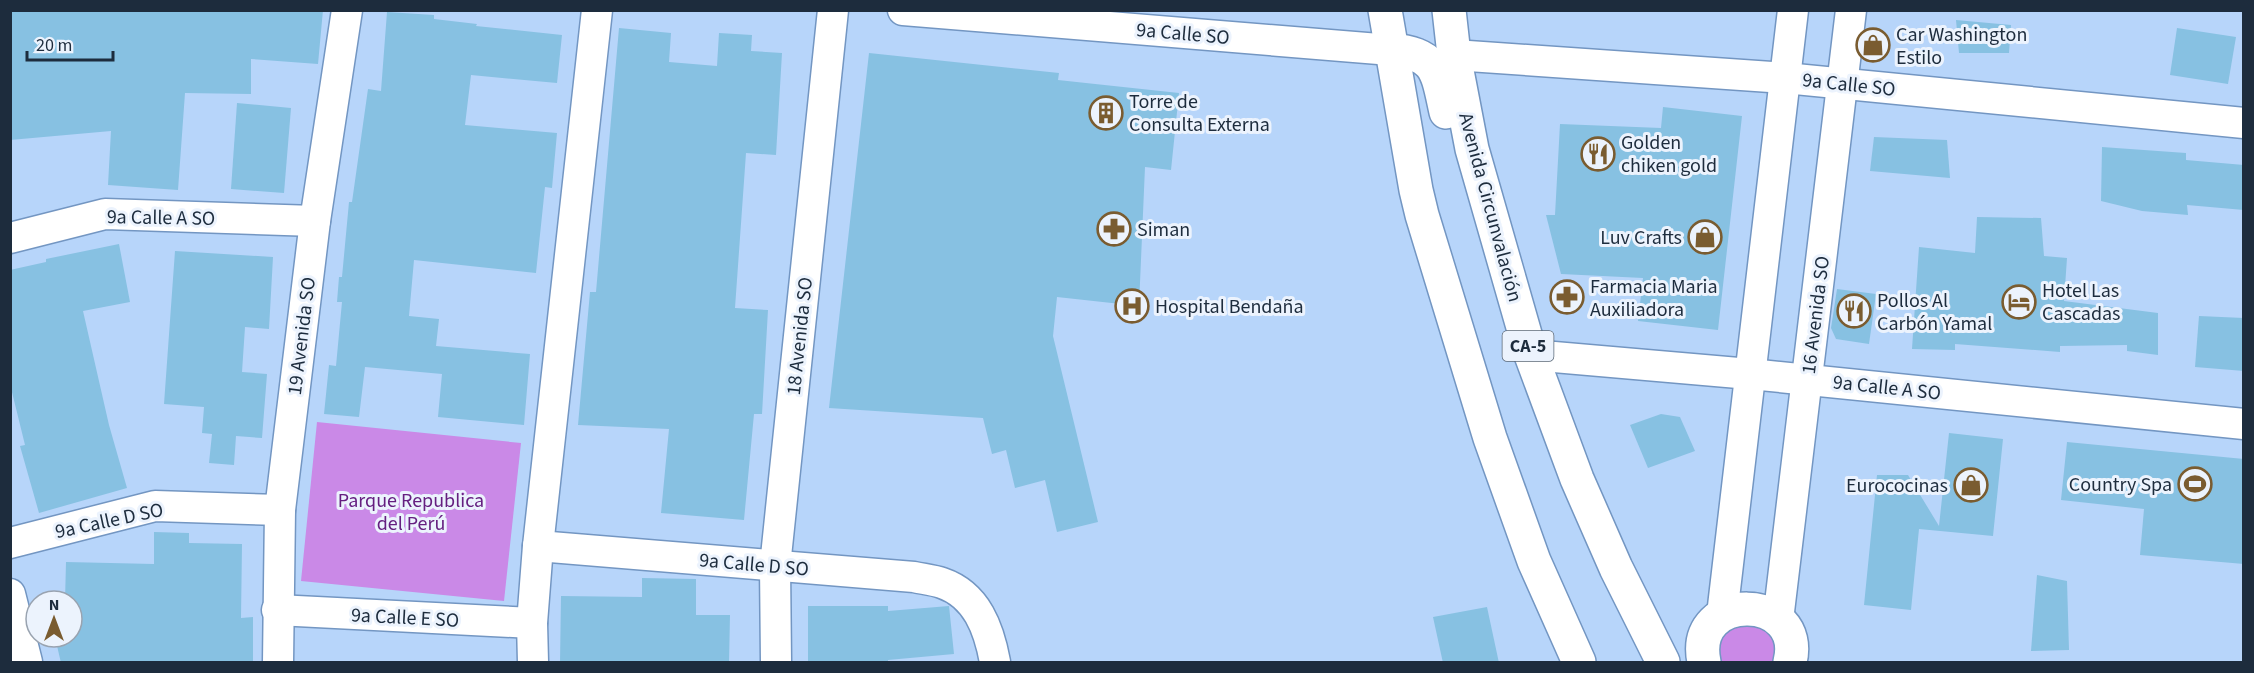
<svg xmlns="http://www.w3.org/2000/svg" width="2254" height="673" font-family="'Source Sans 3',sans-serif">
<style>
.green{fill:#ca89e7}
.building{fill:#87c1e2}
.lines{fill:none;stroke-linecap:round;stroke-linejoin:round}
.street-casing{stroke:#7396c2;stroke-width:33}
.secondary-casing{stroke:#7396c2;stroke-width:36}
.highway-casing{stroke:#7396c2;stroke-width:36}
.street{stroke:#fff;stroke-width:30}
.secondary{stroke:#fff;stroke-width:33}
.highway{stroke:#fff;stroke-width:33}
.labels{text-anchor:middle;stroke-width:6;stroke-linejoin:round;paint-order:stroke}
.shield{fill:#ecf3fd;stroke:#5b6877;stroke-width:1.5}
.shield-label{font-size:18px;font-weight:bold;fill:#1d2c3d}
.street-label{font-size:20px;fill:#1d2c3d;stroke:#ecf3fd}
.poi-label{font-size:20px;fill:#1d2c3d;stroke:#ecf3fd;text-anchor:start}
.park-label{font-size:20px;fill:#651f80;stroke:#ecf3fd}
</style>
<rect width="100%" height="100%" fill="#b7d5fa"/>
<g class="green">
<path d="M317,422L521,443L504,601L301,581Z"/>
<path d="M1743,620L1773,632L1779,662H1716L1718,638Z"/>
</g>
<g class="building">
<path d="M10,10H323L318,64L251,59V94L185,93L178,190L108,185L111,131L10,140Z"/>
<path d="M387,12L434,15V19L477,24L476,26L562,35L557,83L471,75L465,125L557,133L552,188L545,187L536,273L414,260L409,316L439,319L436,346L530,354L524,425L438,417L442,374L365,367L359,417L324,414L329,365L336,366L342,302H337L339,277H342L349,202H352L368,89L381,91Z"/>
<path d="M1956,20L2011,25L2009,53H1959Z"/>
<path d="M619,28L671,33L669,62L717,66L719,33L752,35L751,51L782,53L776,155L746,153L735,308L768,310L762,414H754L744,520L661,513L669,429L578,425L590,292H596Z"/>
<path d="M2177,28L2236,37L2228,84L2170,75Z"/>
<path d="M869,53L1059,73L1058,80L1179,93L1171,170L1145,167L1139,306L1057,297L1053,336L1098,522L1057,532L1045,480L1015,488L1006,450L992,454L983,418L829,408Z"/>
<path d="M237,103L291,108L284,193L231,189Z"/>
<path d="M1663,107L1742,116L1718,330L1638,321L1643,278L1561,274L1546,215H1555L1560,124L1661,128Z"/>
<path d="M1874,137L1947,140L1950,178L1870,171Z"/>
<path d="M2102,147L2186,153V160L2244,165V210L2187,205L2188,215L2142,211L2101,201Z"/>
<path d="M1977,217L2041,218L2044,256L2067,258L2064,301L2158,313V355L2127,351V345L2060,346V352L1955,344V350L1912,349L1919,247L1975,253Z"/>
<path d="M119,244L130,302L83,311L109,425L127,488L39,513L20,446L25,445L10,384V270L46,262V259Z"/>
<path d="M175,251L273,257L269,329L245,327L242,372L267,374L262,438L236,436L234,465L209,463L212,434L202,433L204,407L164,404Z"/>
<path d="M1837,289L1876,294L1869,344L1836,339L1831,328Z"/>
<path d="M2199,316L2244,318V371L2195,367Z"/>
<path d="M1661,414L1680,417L1695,451L1648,468L1630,425Z"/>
<path d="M1949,433L2003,439L1993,536L1919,529L1911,610L1864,605L1877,475H1908L1939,526Z"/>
<path d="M2067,442L2244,459V564L2140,555L2144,509L2061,500Z"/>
<path d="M154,532L189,533V543L242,544L241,618L253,617V663H61L55,637H72V601H65L66,562L154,564Z"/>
<path d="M2037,575L2067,581L2069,650L2031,651Z"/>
<path d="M642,578L696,579V615H730L729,663H560L561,596L642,597Z"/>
<path d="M808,606H888V611L949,606L954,654L888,660V663H808Z"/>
<path d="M1487,607L1499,663H1443L1433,617Z"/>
</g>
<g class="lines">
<defs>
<g id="street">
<path d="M903,10L1391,50"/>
<path d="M1454,55L1785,78L2244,123"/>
<path d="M10,238L105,214L315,221"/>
<path d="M1531,355L1750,374L2244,424"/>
<path d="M10,543L155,506L280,510"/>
<path d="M538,546L914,577C923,579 933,580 942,583C977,595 989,629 995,662"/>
<path d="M10,594L27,662"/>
<path d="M277,610L532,623"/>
<path d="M1722,615L1793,10"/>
<path d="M1778,620L1851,10"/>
<path d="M278,662L280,510L315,221L347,10"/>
<path d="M533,662L532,623L538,546L597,10"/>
<path d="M776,662L775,566L833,10"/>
</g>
<path id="secondary" d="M1704,662C1689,590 1807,593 1790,662"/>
<g id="highway">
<path d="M1385,10L1416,190L1422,215L1490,438L1534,561L1579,662"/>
<path d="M1449,10L1454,55L1472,149L1531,355L1577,479L1616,568L1663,662"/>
<path d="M1391,50C1437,54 1437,71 1446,112"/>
</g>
</defs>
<use href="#street" class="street-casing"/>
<use href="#secondary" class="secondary-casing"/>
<use href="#highway" class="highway-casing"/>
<use href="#street" class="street"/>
<use href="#secondary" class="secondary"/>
<use href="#highway" class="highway"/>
</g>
<defs>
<symbol id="shop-ring" viewBox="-11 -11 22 22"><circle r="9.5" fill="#ecf3fd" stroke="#7a5c30" stroke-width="1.5"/><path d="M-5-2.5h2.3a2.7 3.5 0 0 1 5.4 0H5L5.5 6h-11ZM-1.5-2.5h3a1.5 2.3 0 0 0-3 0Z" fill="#7a5c30"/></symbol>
<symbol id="building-ring" viewBox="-11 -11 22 22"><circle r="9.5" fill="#ecf3fd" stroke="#7a5c30" stroke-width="1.5"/><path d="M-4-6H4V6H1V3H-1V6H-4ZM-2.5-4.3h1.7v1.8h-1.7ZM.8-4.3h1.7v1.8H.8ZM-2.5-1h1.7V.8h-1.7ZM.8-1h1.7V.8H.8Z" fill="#7a5c30"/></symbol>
<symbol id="restaurant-ring" viewBox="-11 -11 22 22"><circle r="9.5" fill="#ecf3fd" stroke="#7a5c30" stroke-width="1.5"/><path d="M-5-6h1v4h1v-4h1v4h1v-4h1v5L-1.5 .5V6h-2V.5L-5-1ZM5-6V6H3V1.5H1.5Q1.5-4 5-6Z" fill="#7a5c30"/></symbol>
<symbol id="pharmacy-ring" viewBox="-11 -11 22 22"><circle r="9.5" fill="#ecf3fd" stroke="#7a5c30" stroke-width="1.5"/><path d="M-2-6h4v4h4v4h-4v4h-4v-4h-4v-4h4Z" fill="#7a5c30"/></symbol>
<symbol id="hotel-ring" viewBox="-11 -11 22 22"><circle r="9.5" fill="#ecf3fd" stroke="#7a5c30" stroke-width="1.5"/><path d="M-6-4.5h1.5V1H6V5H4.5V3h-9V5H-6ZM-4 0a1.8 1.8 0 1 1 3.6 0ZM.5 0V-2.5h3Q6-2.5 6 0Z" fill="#7a5c30"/></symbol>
<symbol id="hospital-ring" viewBox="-11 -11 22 22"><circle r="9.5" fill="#ecf3fd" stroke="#7a5c30" stroke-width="1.5"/><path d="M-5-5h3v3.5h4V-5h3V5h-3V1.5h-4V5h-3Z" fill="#7a5c30"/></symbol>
<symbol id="stadium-ring" viewBox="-11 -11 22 22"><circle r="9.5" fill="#ecf3fd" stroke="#7a5c30" stroke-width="1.5"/><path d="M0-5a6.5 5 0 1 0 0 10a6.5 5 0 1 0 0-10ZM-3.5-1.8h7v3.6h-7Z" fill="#7a5c30"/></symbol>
</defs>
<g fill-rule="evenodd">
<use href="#shop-ring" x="1854" y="26" width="38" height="38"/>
<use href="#building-ring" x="1087" y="94" width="38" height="38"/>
<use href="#restaurant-ring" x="1579" y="135" width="38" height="38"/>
<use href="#pharmacy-ring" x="1095" y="210" width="38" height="38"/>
<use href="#shop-ring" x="1686" y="218" width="38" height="38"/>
<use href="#pharmacy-ring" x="1548" y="278" width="38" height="38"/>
<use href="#hotel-ring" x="2000" y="283" width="38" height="38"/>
<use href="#hospital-ring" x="1113" y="287" width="38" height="38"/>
<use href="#restaurant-ring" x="1835" y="292" width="38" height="38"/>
<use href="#stadium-ring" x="2176" y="465" width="38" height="38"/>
<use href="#shop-ring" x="1952" y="466" width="38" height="38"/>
</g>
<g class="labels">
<rect class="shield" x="1502.5" y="331" width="51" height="30" rx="4.5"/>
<g class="shield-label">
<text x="1528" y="352">CA-5</text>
</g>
<g class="street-label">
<text transform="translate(1183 33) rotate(5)" y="7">9a Calle SO</text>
<text transform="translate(1849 84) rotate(6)" y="7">9a Calle SO</text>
<text transform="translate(1491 207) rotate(75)" y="7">Avenida Circunvalación</text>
<text transform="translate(161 217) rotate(1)" y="7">9a Calle A SO</text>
<text transform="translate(1815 315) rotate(-83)" y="7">16 Avenida SO</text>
<text transform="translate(301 336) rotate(-83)" y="7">19 Avenida SO</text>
<text transform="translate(799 336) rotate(-84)" y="7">18 Avenida SO</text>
<text transform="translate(1887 387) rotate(6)" y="7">9a Calle A SO</text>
<text transform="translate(109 520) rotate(-12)" y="7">9a Calle D SO</text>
<text transform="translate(754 564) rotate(5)" y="7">9a Calle D SO</text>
<text transform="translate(405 617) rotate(3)" y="7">9a Calle E SO</text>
</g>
<g class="poi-label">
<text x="1896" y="41">Car Washington<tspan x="1896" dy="23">Estilo</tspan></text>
<text x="1129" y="108">Torre de<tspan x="1129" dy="23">Consulta Externa</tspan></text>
<text x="1621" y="149">Golden<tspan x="1621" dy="23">chiken gold</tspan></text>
<text x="1137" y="236">Siman</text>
<text x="1682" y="244" text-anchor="end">Luv Crafts</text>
<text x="1590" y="293">Farmacia Maria<tspan x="1590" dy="23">Auxiliadora</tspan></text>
<text x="2042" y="297">Hotel Las<tspan x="2042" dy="23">Cascadas</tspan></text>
<text x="1877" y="307">Pollos Al<tspan x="1877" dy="23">Carbón Yamal</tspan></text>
<text x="1155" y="313">Hospital Bendaña</text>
<text x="2172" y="491" text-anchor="end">Country Spa</text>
<text x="1948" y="492" text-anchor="end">Eurococinas</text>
</g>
<g class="park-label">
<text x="411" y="507">Parque Republica<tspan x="411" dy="23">del Perú</tspan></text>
</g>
</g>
<rect width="2254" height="673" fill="none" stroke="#1d2c3d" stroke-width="24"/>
<g transform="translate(54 619)"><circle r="28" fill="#ecf3fd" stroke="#99a3b0" stroke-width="1.5"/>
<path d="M0-4.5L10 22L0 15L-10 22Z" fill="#7a5c30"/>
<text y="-9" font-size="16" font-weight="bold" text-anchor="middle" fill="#1d2c3d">N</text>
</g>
<path d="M27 51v9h86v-9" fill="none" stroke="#1d2c3d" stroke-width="3"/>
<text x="36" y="51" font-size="18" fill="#1d2c3d" stroke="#ecf3fd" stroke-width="4.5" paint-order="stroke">20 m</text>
</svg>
